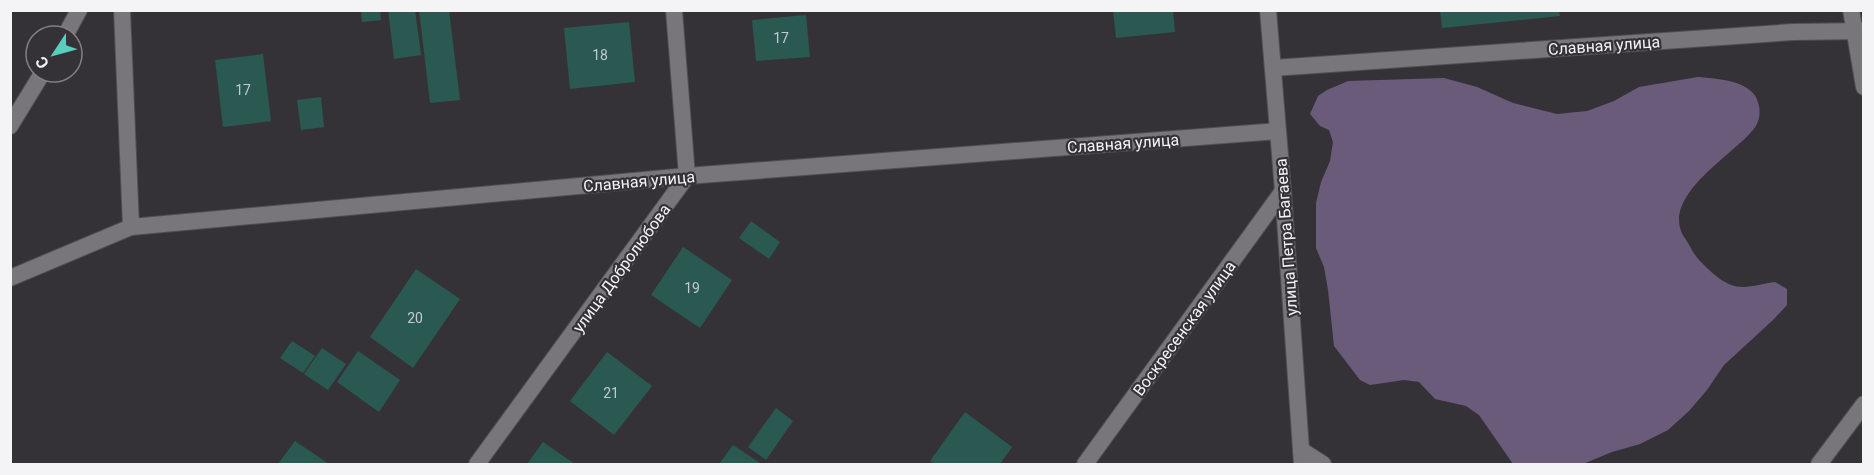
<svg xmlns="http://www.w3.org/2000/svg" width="1874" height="475" font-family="Roboto,sans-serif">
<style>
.forest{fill:#6b5b7b}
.building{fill:#2a5952}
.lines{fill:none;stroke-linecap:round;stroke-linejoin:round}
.minor-casing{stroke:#504e53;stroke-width:18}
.minor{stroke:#78757b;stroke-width:16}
.labels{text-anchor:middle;stroke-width:4.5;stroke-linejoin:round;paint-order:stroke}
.number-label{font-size:14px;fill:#c2cccd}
.street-label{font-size:16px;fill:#f4f3f6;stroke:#353237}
</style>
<rect width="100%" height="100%" fill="#353237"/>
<path class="forest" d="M1698,77C1719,79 1755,80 1759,106C1761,115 1758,125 1752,131C1732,155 1667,193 1681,231C1682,235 1686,239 1688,243C1692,250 1695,256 1701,262C1712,273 1726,287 1743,287C1753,287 1765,283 1775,282L1787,289V305L1773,320L1724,365L1707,390L1689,411L1668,430L1640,444L1612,452L1583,464H1513L1479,415L1466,406L1435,399L1419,382L1404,380L1370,385L1360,380L1334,346L1328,290L1324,267L1316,248V203L1321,182L1330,161L1333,142L1329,130L1320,126L1310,114L1318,96L1327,90L1348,81L1444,78L1477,87L1513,103L1557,114L1587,111L1614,101L1639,87Z"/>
<g class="building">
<path d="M361,10H380L381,20L362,22Z"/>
<path d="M388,10H415L421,55L394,59Z"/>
<path d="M419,10H449L460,100L430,103Z"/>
<path d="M1113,10H1173L1175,32L1116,38Z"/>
<path d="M1440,10H1559L1560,16L1442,28Z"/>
<path d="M806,15L810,57L756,61L752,20Z"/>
<path d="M629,22L635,82L570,89L564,28Z"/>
<path d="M263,54L271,121L223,127L215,60Z"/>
<path d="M321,97L324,127L301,130L297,100Z"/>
<path d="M751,221L780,242L769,259L739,238Z"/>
<path d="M683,247L732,280L700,328L651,295Z"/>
<path d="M416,269L460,299L413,368L370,337Z"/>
<path d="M292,341L315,356L303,373L280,358Z"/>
<path d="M322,348L346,364L328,390L304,374Z"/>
<path d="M358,351L400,380L379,412L337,382Z"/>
<path d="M607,352L652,386L614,435L570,401Z"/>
<path d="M776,408L793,421L766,460L748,447Z"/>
<path d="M965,412L1012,447L1000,464H934L930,461Z"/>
<path d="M295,441L329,464H278Z"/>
<path d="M543,442L575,464H527Z"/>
<path d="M733,445L760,463L759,464H719Z"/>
</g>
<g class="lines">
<defs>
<g id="minor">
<path d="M122,10L131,227"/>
<path d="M1268,10L1283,191L1302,464"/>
<path d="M1851,10L1864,87"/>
<path d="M65,36L79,10"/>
<path d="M1273,68L1793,32L1864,31"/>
<path d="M10,126L43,72"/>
<path d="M10,278L131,227L687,176L1278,131"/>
<path d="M1301,450L1323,464"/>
<path d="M477,464L687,176L674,10"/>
<path d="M1085,464L1283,191"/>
<path d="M1819,464L1864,404"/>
</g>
</defs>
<use href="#minor" class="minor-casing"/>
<use href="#minor" class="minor"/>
</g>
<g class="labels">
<g class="number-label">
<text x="781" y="43">17</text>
<text x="600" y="60">18</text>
<text x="243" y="95">17</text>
<text x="692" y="293">19</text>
<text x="415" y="323">20</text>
<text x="611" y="398">21</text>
</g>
<g class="street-label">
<text transform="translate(1604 45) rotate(-4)" y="6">Славная улица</text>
<text transform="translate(1123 143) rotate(-4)" y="6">Славная улица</text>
<text transform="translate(639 181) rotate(-5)" y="6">Славная улица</text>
<text transform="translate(1286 237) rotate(-94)" y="6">улица Петра Багаева</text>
<text transform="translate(621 268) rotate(-54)" y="6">улица Добролюбова</text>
<text transform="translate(1184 328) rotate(-54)" y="6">Воскресенская улица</text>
</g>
</g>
<rect width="1874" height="475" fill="none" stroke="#f4f3f6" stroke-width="24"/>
<g transform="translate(54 54) rotate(234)"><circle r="28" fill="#353237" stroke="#817f83" stroke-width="1.5"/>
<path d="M0-4.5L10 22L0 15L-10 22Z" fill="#5acebc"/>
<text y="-9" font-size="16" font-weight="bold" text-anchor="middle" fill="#f4f3f6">С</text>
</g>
</svg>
